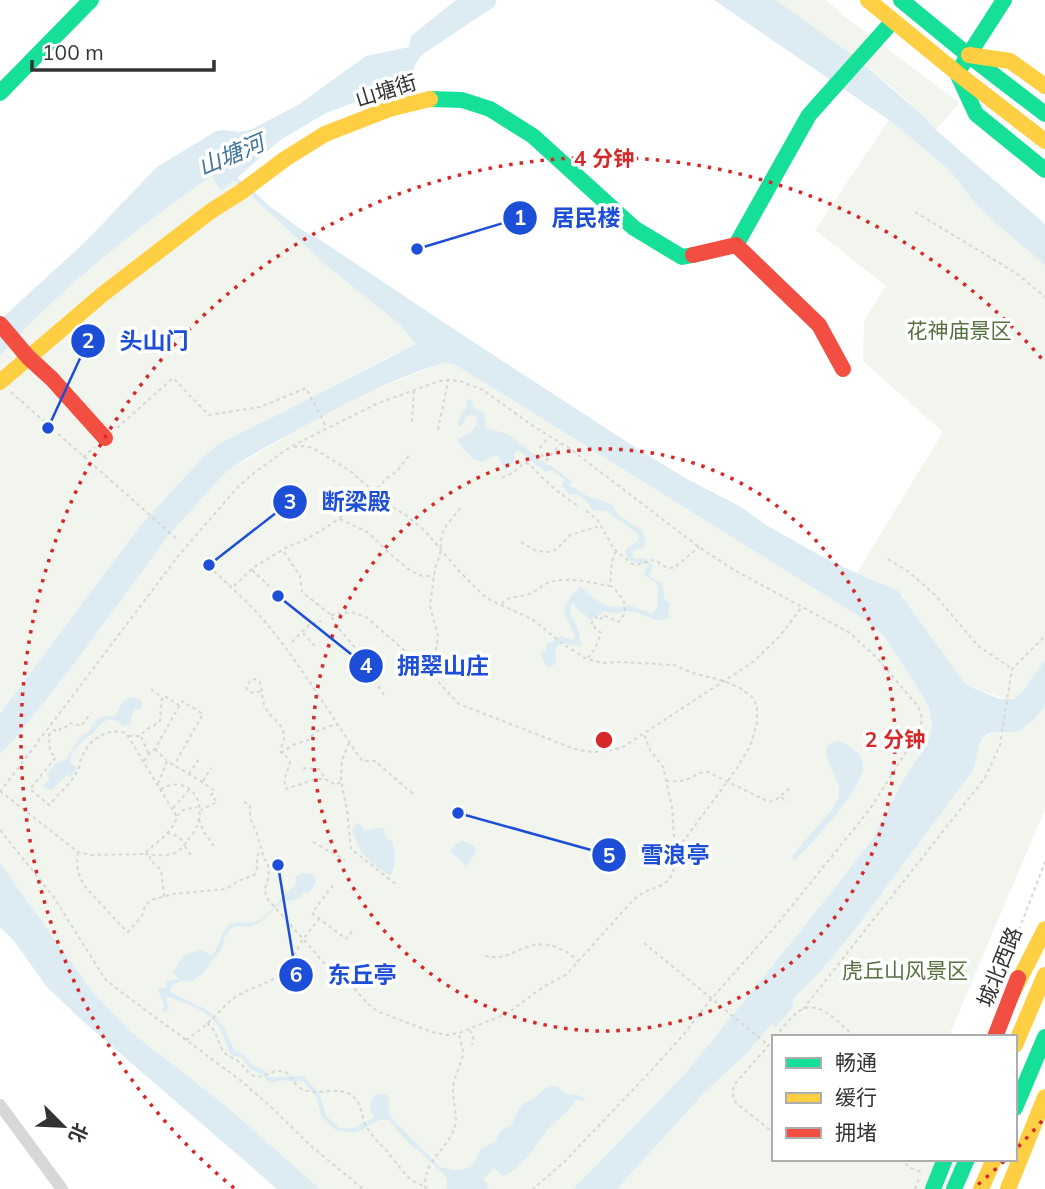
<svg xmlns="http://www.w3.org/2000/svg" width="1045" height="1189" font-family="Mulish,'Noto Sans SC',sans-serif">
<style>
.green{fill:#f1f5ed}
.water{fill:#ddebf3}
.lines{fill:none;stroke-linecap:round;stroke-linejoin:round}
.path{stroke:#d6d6d6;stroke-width:2;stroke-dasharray:3.5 3.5;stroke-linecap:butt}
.street{stroke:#d7d7d7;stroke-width:12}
.fast{stroke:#16e098;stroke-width:16}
.slow{stroke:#ffcf43;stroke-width:16}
.jam{stroke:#f24e42;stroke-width:16}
.ring{fill:none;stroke:#d62828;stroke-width:3.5;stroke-dasharray:3.5 7}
.labels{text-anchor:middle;stroke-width:7;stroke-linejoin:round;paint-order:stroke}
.street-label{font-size:21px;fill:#333;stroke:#fff}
.park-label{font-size:21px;fill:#56703f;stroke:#fff}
.water-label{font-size:23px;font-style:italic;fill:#3f7597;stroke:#fff}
.centre{fill:#d62828;stroke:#fff;stroke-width:3.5}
.ring-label{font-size:21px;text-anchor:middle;font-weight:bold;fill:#d62828;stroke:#fff;stroke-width:7;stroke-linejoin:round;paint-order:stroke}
.leader{fill:none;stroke:#1d4ed8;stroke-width:2.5}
.callout-dot{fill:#1d4ed8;stroke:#fff;stroke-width:2.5}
.mark-label{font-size:21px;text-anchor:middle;font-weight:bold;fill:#fff}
.callout-label{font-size:23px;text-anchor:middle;font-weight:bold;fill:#1d4ed8;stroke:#fff;stroke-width:7;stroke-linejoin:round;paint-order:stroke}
</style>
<rect width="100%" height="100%" fill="#fff"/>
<g class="green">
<path d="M776,0H826L844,16L959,103L936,130C890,79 831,40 776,0Z"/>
<path d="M889,120L950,171L976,204L992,220L1045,265V660L1023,692L1017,698L1005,699L966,685L883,583L857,573L943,432L863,361L864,321L886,286L815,230Z"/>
<path d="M211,175L234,180L327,266L399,324L416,344L387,358L287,410L220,443L204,456L140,526L0,714V356C61,287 136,229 211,175Z"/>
<path d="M442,363L454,364L485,383L868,622L884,636L921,693L929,707L932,726L930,736L926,746L904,779L872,840L806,924L685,1074L573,1189H320L226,1106L131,1032L91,990L0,863V754L15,739L74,664L168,536L223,475L232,468L336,408L374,390Z"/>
<path d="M1045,704V809L951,1031L952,1037H774V1159H939L926,1189H617L704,1093L748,1052L771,1023L776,1027L793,1007L794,998L821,971L857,927L971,773C975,765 975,759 977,751C984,727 1005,730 1025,729Z"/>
</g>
<g class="water">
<path d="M456,0H496L495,6L423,54C412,64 415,74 407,83L326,113L280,140L237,178L256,193L268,205L299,228L325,243L446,324L641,451L687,479L741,507L766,525L821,556L845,568L897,590L966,685L1000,699H1014L1022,692L1045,660C1045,669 1045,697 1045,704C1042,712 1024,732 1015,732C1004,733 993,728 984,737C975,747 978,762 971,773L857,927L821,971L794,998L793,1007L776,1027L771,1024L748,1052L704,1093L617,1189H573L685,1074L806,924L872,840L904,779L926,746L930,736L932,726L929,707L921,693L884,636L868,622L485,383L454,364L443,363C390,379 340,406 292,433C270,445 242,459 223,475L168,536L74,664L15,739L0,754V714L140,526L204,456L220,443L287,410L416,344L399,324L327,266L234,180L222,191L211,176C136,229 61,287 0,356V320L84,243L157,167L216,131L224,130L239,132L250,130L298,105L366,56L409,47L411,36Z"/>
<path d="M714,0H776L847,51L875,74L921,114L936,130L1045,224V265L992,220L976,204L950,171L923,148L889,120Z"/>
<path d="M468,399L471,400L474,409L483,412L485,419L487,420L484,426L485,428L508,434L547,465H550L571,481L569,486L575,488L587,496L611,504L619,516L642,530L646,543L641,548L632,551V556L635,559L645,558L653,566L649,576L663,584L664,598L671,605L668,611L669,618C656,624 647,615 635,612C624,609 617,616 605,611L590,620L586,617L585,614C578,614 578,605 572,603C568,616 572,616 577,627C579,632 580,640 581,645C571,648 563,638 555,649C556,657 559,663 550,667L546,666L540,653L546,651L547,644L562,636L571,640L575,638C573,627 566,620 564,609L572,594L576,592L580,587C589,592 595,602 608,606C616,609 623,605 630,606C638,607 644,612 652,613L656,610L658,605V587L656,583L644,575V573L648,567L647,564C637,562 625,565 626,549L638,541L639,536L636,532L606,511L593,510C588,502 579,491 569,495L562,485L565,480L552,470L545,472L519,450L514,453L515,459L507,470H505C495,451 501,454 482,462L473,459L457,441C465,432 479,433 477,417L472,415L465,417L464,423L459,427L458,425V420L461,417V413L467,408L466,401Z"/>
<path d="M134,697L140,699L142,704L141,709L134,710L130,724L123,727C112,714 104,720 95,731C92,734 88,736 85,739C79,744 80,746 73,751L70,761L77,769L71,777L67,774L52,790H47L44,787H42L50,778L46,775L56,763L66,760C73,749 77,737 90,731C92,719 103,716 115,716L123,701Z"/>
<path d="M836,741C844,741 849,746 855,751C859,754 863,760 863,765C865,786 810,846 794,861L792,858L793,855L832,809L839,798V786L828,760L826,750L830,744Z"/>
<path d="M357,823L361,825L365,831L382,827L384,829L386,838L392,841C396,853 396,864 391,875H389C374,865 361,857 355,838C352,831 351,829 357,823Z"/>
<path d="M462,841L471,844L475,847L476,852L466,866L450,851L454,845Z"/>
<path d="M0,863L91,990L131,1032L226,1106L320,1189H277L85,1023L47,987L14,941L0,927Z"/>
<path d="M302,873L311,874L316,879V883L309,893H304L298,899L281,903L259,923L248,927L236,926L231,929L225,936L222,948L201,975L191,982L181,981L172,985L170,992L207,1010L223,1026L235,1051C250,1055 245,1061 255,1066C263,1071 264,1067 269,1077L303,1076L319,1093L327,1117L340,1128H354L375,1117L370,1109L371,1100L376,1094H386L389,1099V1113L393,1120L440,1167L456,1170L468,1168L472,1166L482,1148L495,1142L501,1130C520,1123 511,1117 522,1105C524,1103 530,1101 532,1099C542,1093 544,1086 556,1086C561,1088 563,1093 568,1094C575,1096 579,1093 585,1099L584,1101L575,1100C571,1111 561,1116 553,1124C538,1139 524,1169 503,1176L494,1168L483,1179L489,1186L487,1189H447V1179L443,1173L407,1141L388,1120H379L356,1133L336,1130L321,1116L317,1098L303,1081L295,1082L284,1080L269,1083L263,1075L249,1068L241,1057L234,1056L230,1053C226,1043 222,1030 215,1022C204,1009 183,1002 168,997L166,998L169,1009L165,1012L162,1011L164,1005L158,990L159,988H166V982L179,979L173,972L174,970L185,955L201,950L212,955C220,946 220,934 228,926C236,918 249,926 259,920C271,914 282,894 295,886L296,877Z"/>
</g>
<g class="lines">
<g class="path">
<path d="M915,212L1016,273L1045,297"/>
<path d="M11,392L179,541"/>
<path d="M412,422L414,390"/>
<path d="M117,428L173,378L209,415L260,407L306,388L326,427"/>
<path d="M438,430L448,381"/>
<path d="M294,447L304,446L313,448L350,471L393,508L406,515L426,532L459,571L482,594L490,600L532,619L563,644L585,658L601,663L620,662L674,665L693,673L724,681L740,688L752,697L757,706V723L750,746L737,768L719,793L676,851"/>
<path d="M540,448L548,437"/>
<path d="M541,454L547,460L560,444"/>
<path d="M83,457L95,447"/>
<path d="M502,478L514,472L522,465L526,463C534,466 537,474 544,479C554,489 566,498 578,506"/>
<path d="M586,511L597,519L614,549L632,564L636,565L654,560L666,567L674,568L699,547"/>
<path d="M340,519L369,533L390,554L411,571L422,576H434"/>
<path d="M521,542L536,551L550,552L557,549L570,535L600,526"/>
<path d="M284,552L300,576L302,592L331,615L335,624L363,657L369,672L385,696"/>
<path d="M888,559L909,572L935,595L978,646L1011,668"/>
<path d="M252,570L269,586"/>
<path d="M214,571C232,588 251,605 267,624C302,667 331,715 362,761H375L413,794"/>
<path d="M234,586L254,567L287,547L305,540L333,523L355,506L365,502L386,479L397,471L410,454"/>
<path d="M502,604C508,595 517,598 526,595C536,593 541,585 550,582C568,576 592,583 610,586L612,561L616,551"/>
<path d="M331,615L351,612L366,617L428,671L459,704L575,749C595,754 604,752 623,747L753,662L779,637L802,607"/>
<path d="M303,633L315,646"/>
<path d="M292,642L309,625L321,621"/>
<path d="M588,658L595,649L601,633L591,624L596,617L600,620L603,615L618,622C632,609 623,597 611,586"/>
<path d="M429,670L436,650L438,636L430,606L435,568L440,555L441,540L443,532L446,526L462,506"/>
<path d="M151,689L161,697"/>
<path d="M260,691L256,693L249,692L246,687L251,680L255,679L260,682C263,690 261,700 266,709C271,719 284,723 284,737C284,742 280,747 281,753L286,756L290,762C288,772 282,779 286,789L316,779H325L336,785L341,781"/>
<path d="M129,736H140C146,728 153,727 160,721L162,697H166L179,705"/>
<path d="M141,737L149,754"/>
<path d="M349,743L342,760L341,781L347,810L351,849L398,886"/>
<path d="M155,749L166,760"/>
<path d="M281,753L293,745L308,740L314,733L329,726L337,725"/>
<path d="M144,761L149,754L155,749L182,701L203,714L174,765"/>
<path d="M303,768L319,769L324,777"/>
<path d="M189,774L198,760"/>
<path d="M203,781L211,768"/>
<path d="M666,781C672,781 679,782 685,780C694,778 698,771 708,772L769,802L777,799L790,788"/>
<path d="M158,784L167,761L202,782L215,791L211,795L217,802L201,810"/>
<path d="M0,791L78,852L91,855L144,854C155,843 173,832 177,817L126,733C106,727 88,740 81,759C80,762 80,766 78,770C73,781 58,795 49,805L30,789L56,757L50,752L49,735L54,730L58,732L61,728L66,727L69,723L81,726L91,713"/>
<path d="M0,792L179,555L237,488L255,472L290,447L376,404L439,381L449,380L460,381L483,390L533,426L569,448L699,547L734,570L850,633L877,658L916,704C922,712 923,720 920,730L870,809L774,928L712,998L684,1034L650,1072L563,1163L533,1189"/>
<path d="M781,797L787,802"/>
<path d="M244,802L250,805V818L257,834L264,859L268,863L269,875L265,889L266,897L332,972L353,987L368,1004L379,1012L432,1032L447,1035L459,1033L503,1015L512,1010L543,987L566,975L633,900L644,892L662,885L669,880L673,872L675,851L672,807L663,767L650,750L644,734"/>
<path d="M173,808L190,789"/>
<path d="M177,816L183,810L197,807"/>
<path d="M199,819L203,831L214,846"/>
<path d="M0,830L53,896L105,979L116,988L240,1080L269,1105L311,1146L363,1189"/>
<path d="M167,833L175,835L186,843"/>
<path d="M313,842L345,860"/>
<path d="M185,846L192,857"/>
<path d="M78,852C74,880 87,889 104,907C112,916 119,924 128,932L142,916L145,906L151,900L173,894L226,889L238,881L254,875C260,867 254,858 260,851"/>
<path d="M145,854C155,855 168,857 177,852C182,849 185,844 188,840C191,836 195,831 197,826C207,800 188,774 161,789"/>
<path d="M150,856V860L161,870L164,897"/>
<path d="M333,885L312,913L346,939L353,930"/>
<path d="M644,943L768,1045"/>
<path d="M485,956C504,960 510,953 527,947C545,940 565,948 578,961"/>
<path d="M1004,969L1045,862"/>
<path d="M803,1009L985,778L1000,745L1012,669L1045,636"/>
<path d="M207,1023C217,1031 217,1040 223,1051C227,1057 235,1058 240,1063C244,1067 247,1072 252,1075C260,1080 269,1072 278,1071C292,1070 291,1084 302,1089C319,1097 340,1084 354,1097C362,1104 361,1116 366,1126C372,1137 382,1145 390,1155C401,1168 408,1183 426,1186"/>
<path d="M470,1030L474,1040L472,1045"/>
<path d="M775,1037C783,1028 792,1014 803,1009C822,1001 842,1026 855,1037"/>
<path d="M774,1039L735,1084L732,1093L736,1103L774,1133"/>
<path d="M186,1040L205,1026L232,999L246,991L270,981L285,971L303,939L319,919"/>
<path d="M900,1159L911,1168L923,1173"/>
<path d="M426,1189C420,1163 449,1149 455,1126C458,1113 452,1100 453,1088C454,1075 463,1063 463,1050C462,1045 460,1039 459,1034"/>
<path d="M915,1189L920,1176"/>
</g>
<path class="street" d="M0,1105L62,1189"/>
<g class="fast">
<path d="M901,0L968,55L1045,114"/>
<path d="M1004,0L957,73L976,114L1045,170"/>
<path d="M0,93L91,0"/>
<path d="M430,99L462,100L490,109L533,136L634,228L682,257L693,255"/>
<path d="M736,245L809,115L893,21"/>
<path d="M1015,1108L1045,1037"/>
<path d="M933,1189L945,1159"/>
<path d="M954,1189L967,1159"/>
</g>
<g class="slow">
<path d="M868,0L957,73L1045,141"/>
<path d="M969,55L1010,61L1045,86"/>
<path d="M0,382L103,294L211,211L241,192L285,159L325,134L389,109L430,99"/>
<path d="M1013,992L1045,929"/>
<path d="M1015,1045L1045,975"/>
<path d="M981,1189L994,1159"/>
<path d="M1008,1189L1045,1097"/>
</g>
<g class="jam">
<path d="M693,255L736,245L819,325L843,369"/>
<path d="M0,324L28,357L52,379L105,438"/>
<path d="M995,1037L1018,978"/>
</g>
</g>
<g class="ring">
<circle cx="604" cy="740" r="291"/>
<path d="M1042 1121A581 581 0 0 1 1018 1147M1004 1161A581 581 0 0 1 974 1188M234 1188A581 581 0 1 1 1042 359"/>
</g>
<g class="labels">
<g class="street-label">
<text transform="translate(386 91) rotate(-17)" y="7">山塘街</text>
<text transform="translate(1000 967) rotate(-68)" y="7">城北西路</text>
</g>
<g class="park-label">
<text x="959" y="338">花神庙景区</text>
<text x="905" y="978">虎丘山风景区</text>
</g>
<g class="water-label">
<text transform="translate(231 155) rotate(-23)" y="8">山塘河</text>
</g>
</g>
<circle cx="604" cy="740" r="10" class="centre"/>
<g class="ring-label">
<text x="604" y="166">4 分钟</text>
<text x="895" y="747">2 分钟</text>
</g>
<path class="leader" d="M417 249L520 218M48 428L88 341M209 565L290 502M278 596L366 666M458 813L609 855M278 865L296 975"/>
<g class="callout-dot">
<circle cx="417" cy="249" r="7"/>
<circle cx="48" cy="428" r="7"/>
<circle cx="209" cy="565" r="7"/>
<circle cx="278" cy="596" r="7"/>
<circle cx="458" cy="813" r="7"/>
<circle cx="278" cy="865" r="7"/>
<circle cx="520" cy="218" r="18"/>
<circle cx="88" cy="341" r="18"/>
<circle cx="290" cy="502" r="18"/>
<circle cx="366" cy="666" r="18"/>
<circle cx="609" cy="855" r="18"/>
<circle cx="296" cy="975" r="18"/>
</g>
<g class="mark-label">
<text x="520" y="225">1</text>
<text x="88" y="348">2</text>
<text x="290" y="509">3</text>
<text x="366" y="673">4</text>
<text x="609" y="863">5</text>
<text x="296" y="982">6</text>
</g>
<g class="callout-label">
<text x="586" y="226">居民楼</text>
<text x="154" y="349">头山门</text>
<text x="356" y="510">断梁殿</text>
<text x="443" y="674">拥翠山庄</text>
<text x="675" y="863">雪浪亭</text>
<text x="362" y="983">东丘亭</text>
</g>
<rect x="772" y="1035" width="245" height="126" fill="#ffffff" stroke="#adadad" stroke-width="2"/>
<rect x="786" y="1058" width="35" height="10" fill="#16e098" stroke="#adadad" stroke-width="2"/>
<text x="835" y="1070" font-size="21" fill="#333333">畅通</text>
<rect x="786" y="1093" width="35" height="10" fill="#ffcf43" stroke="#adadad" stroke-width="2"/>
<text x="835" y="1105" font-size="21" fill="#333333">缓行</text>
<rect x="786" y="1128" width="35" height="10" fill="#f24e42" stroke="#adadad" stroke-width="2"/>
<text x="835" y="1140" font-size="21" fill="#333333">拥堵</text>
<g transform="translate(63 1126) rotate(114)" stroke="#ffffff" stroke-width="5" paint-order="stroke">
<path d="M0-5L12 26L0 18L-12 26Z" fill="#333333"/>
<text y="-10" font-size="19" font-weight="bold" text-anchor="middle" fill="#333333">北</text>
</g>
<path d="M32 60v10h182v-10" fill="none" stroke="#333333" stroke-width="3.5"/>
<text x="42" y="60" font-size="21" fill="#333333" stroke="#ffffff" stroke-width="5" paint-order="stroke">100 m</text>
</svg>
